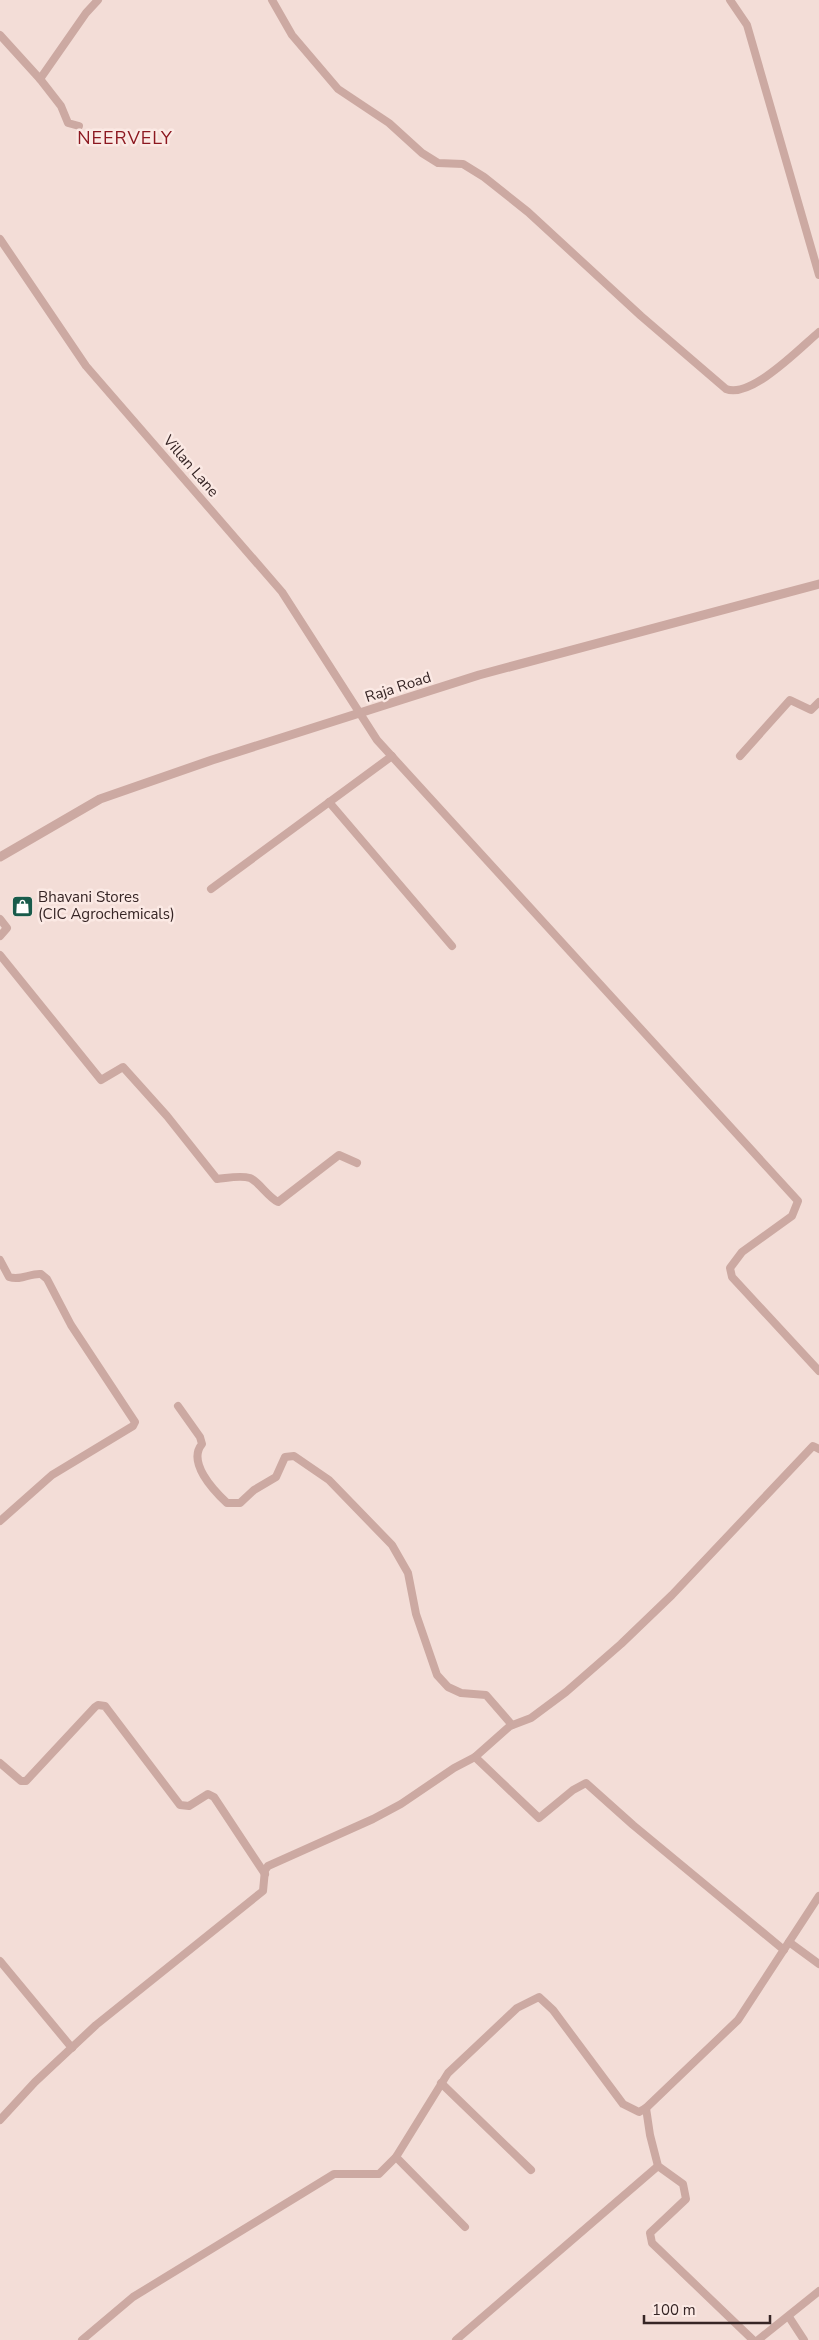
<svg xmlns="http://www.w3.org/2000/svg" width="819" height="2340" font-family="'Nunito Sans',sans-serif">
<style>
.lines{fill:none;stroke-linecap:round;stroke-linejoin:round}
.minor{stroke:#cca9a2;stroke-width:8}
.tertiary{stroke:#cca9a2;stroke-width:9}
.labels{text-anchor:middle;stroke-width:5;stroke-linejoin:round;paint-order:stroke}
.street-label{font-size:15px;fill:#362525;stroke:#fbe9e4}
.poi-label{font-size:15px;fill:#362525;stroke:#fbe9e4;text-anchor:start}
.quarter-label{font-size:18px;letter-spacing:1px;fill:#8c1820;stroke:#fbe9e4}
</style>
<rect width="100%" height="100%" fill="#f3ddd7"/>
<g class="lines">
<g class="minor">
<path d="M272,0L292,35L338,89L389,123L422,153L438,163L463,164L484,177L528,212L641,316L726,389C751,399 800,348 819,332"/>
<path d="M730,0L747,25L819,275"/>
<path d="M0,35L40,79L86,13L98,0"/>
<path d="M40,79L61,106L68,123L79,126"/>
<path d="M0,239L86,366L282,592L377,740L798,1201L792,1216L742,1252L730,1268L732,1277L819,1371"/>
<path d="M740,756L790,700L811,710L819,702"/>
<path d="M329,802L452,946"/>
<path d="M211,889L392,756"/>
<path d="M0,919L7,928L0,936"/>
<path d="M0,955L101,1080L123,1067L167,1116L217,1179C228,1178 240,1175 250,1178C258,1181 268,1197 278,1202L339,1155L357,1163"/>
<path d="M0,1260L9,1277C21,1281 30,1273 41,1274L47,1279L71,1325L135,1422L133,1426L52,1475L0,1521"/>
<path d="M178,1406L200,1437L202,1444C187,1462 213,1490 227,1503H240L254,1490L276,1477L285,1457L294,1456L329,1480L392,1545L408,1573L416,1614L437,1675L448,1687L461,1693L486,1695L512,1725"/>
<path d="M475,1757L539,1818L573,1790L586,1783L633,1825L784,1950"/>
<path d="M0,1763L21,1781H26L95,1707L98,1705L105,1706L180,1805L189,1806L208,1794L214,1797L265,1874"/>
<path d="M789,1942L819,1964"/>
<path d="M0,1961L72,2048"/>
<path d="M441,2083L531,2170"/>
<path d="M646,2108L650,2135L658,2166L683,2184L686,2199L650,2233L652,2243L753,2340"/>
<path d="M0,2120L35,2082L96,2025L263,1891L265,1870L268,1866L373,1819L401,1804L454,1768L475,1757L510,1726L531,1718L566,1692L621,1644L672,1595L813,1446L819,1449"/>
<path d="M396,2157L465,2227"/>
<path d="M789,2317L804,2340"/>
<path d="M82,2340L133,2297L334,2174H379L396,2157L448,2073L517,2008L539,1997L553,2010L623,2104L639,2112L646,2108L738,2020L819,1896"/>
<path d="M456,2340L658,2166"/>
<path d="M758,2340L819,2291"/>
</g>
<path class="tertiary" d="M0,857L100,799L212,760L479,675L819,584"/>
</g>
<defs>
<symbol id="shop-square" viewBox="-11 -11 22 22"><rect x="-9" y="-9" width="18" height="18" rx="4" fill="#185b4b" stroke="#fbe9e4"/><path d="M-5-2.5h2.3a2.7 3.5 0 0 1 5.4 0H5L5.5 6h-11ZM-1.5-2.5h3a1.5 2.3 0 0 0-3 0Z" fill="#fff"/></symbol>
</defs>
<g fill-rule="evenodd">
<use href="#shop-square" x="10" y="894" width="25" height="25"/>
</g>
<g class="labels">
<g class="street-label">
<text transform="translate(191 466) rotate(49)" y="5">Villan Lane</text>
<text transform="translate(398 687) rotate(-18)" y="5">Raja Road</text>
</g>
<g class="poi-label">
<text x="38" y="902">Bhavani Stores<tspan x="38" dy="17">(CIC Agrochemicals)</tspan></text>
</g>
<g class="quarter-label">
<text x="125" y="144">NEERVELY</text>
</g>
</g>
<path d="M644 2315v8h126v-8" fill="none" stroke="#362525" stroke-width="2.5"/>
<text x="652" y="2315" font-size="15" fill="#362525" stroke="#fbe9e4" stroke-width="4" paint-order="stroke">100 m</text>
</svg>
